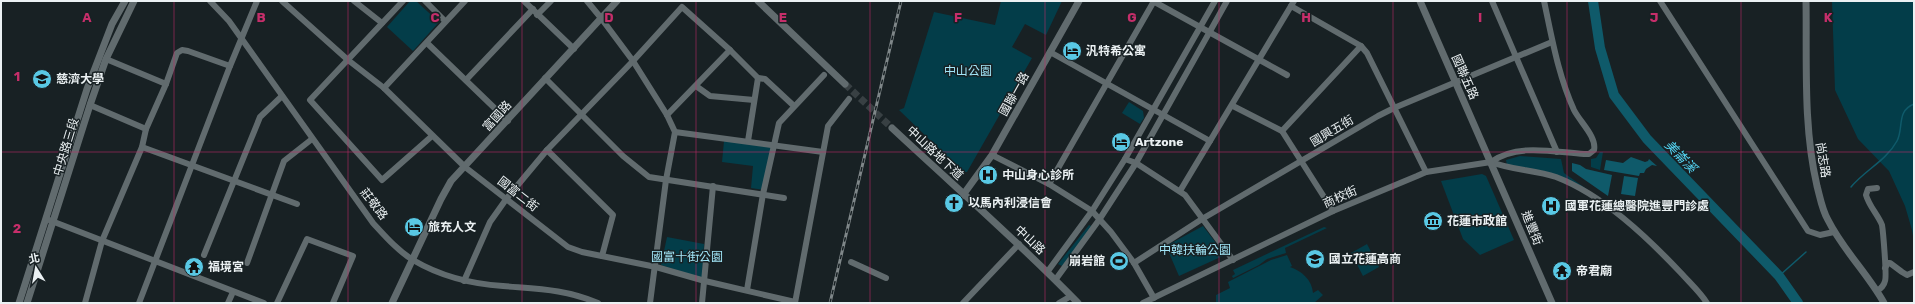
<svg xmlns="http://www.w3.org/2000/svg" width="1915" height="304" font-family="Rubik,'Noto Sans TC',sans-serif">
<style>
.green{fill:#033d49}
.water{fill:#0f5a6a}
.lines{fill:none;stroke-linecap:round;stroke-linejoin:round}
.stream{stroke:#0f5a6a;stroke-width:1.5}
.river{stroke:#0f5a6a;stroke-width:10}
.tertiary-tunnel{stroke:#384043;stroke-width:7;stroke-dasharray:7 3.5;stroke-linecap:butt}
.minor{stroke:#616b6e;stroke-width:6}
.tertiary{stroke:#616b6e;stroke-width:7}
.rail-casing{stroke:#7f8789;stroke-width:3}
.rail{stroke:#182124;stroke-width:1.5;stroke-dasharray:4.5;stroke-linecap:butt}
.grid{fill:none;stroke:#c62e6a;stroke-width:1;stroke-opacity:0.55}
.labels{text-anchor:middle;stroke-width:3;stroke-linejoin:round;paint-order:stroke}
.poi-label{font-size:12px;font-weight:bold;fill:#ebf1f3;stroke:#182124;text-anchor:start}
.park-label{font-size:12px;fill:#a1e5f7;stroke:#182124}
.street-label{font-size:12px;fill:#ebf1f3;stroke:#182124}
.water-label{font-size:13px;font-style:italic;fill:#55d7f6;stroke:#182124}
.grid-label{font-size:13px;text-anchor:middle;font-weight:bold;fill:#c62e6a;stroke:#182124;stroke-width:3;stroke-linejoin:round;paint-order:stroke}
</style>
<rect width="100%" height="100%" fill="#182124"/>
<g class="green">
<path d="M410,1H416L439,22L413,51L387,27Z"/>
<path d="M1001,1H1062L1046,35L1025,24L1012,47L1032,58L967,172H963L899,110L904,108L934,12L995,25Z"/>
<path d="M1832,1H1914V242L1912,230L1905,206L1889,171L1858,139L1835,90Z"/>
<path d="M1129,102L1143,111L1144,118L1140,124L1122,113Z"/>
<path d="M724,141L772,147L764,190L751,188L753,166L722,162Z"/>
<path d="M1600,152H1603L1600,170L1591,167V159L1596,158Z"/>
<path d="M1520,156L1561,159L1564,173L1588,190L1566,179L1507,165L1506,160Z"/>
<path d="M1482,174L1486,176L1514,240L1480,255L1463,239L1441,181Z"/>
<path d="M1089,225L1093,227L1062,266L1058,264Z"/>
<path d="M1203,226L1225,255L1179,276L1166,246Z"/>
<path d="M1324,227L1327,228L1285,248L1286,253L1267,259L1259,265L1233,278L1232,276L1235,274L1233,270Z"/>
<path d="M667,237L704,244L702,278L661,265Z"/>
<path d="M1367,244L1379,267L1363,276L1351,253Z"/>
<path d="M1287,255L1292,266L1290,267C1302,271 1312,280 1313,293L1318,290L1323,295L1314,303H1216V295L1230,288L1228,282L1271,260Z"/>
</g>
<g class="water">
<path d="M1631,157L1645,162L1648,161L1649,159L1657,166L1652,165L1646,169L1644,173H1640L1639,176L1604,170L1606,160L1623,163Z"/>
<path d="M1572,163L1580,165L1586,169L1612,175L1608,196L1572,171Z"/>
<path d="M1624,176L1638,178L1635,196L1621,194Z"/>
</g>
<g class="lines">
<g class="stream">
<path d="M1851,187C1865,170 1886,161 1897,141C1904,128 1896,111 1914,104"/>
<path d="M1779,276L1806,252"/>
</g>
<path class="river" d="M1593,1L1600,48L1614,95L1647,139L1779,276L1798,303"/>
<path class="tertiary-tunnel" d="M845,84L892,128"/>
<g class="minor">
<path d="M210,1L229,21L373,223C385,236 398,251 413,260C440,276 472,284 503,286C538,289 565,289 598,303"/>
<path d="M282,1L348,60L384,88L465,167L568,247L582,252L656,267L705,281L795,302"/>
<path d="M354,1L382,23"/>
<path d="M403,1L310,100L382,180L432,136"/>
<path d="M425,1L445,21"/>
<path d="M524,1L574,49"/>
<path d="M587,1L601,18L633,61L667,115L675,132L666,180L650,303"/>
<path d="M1153,1L1287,75"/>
<path d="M1492,1L1557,152"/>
<path d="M1660,1L1808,231L1820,235L1834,232"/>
<path d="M1291,6L1361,46L1367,53L1426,172"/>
<path d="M537,15L551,1"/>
<path d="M427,43L508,121"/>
<path d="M1050,52L1210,141"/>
<path d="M106,59L166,84"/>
<path d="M545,78L623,156L649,177L784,198"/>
<path d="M466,80L533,9"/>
<path d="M696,86L710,96L754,100"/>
<path d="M384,88L465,1"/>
<path d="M90,105L146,129"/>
<path d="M1233,106L1282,131L1333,211"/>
<path d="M667,115L730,50"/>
<path d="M1282,131L1361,46"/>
<path d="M675,132L823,152"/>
<path d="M748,141L758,78"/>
<path d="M142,147L297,204"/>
<path d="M547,150L613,215L602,256"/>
<path d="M992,155L1049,184L1092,211L1111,232L1134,263L1154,298"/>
<path d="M1125,159L1136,163L1185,195L1233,260"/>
<path d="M1491,162C1511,170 1535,170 1556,177C1603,195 1647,237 1681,273C1690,283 1700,292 1707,303"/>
<path d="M1049,184L1154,1"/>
<path d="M1877,188L1868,189L1866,195C1869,206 1878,215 1882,225C1883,231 1887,276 1885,281C1884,286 1881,288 1877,291"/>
<path d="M1180,191L1294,1"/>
<path d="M49,220L264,303"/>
<path d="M204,255L260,117L282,96"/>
<path d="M851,262L886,278"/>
<path d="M247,263L284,161L312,139"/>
<path d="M1134,263L1202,219L1378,116L1394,108L1552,42"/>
<path d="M1885,268L1888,263H1890L1902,272L1907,275L1914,272"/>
<path d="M1048,271L1092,211L1125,159L1215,1"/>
<path d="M1056,279L1099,220L1136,163L1227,1"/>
<path d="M464,281L490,222L507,198L547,150L633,61L682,7L730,50L758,78L765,79L794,106"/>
<path d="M747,290L763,194L779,123L824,75"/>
<path d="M85,303L102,241L142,147L146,129L166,84L177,53L182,50L188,51L230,66"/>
<path d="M139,303L230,66L257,1"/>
<path d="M228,303L233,292"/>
<path d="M277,303L307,239L353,256L333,303"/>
<path d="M702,303L713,186"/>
<path d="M795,303L828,126L849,99"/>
<path d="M963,303L1019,244"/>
<path d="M1059,303L1071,296"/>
<path d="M1143,303L1333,211L1417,176L1426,172L1491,162C1517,143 1553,152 1584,154H1589L1594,150C1597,137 1580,122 1574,110C1558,75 1552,38 1544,1"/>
</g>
<g class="tertiary">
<path d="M758,1L845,84"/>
<path d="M1420,1L1552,303"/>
<path d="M1806,1C1807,62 1803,126 1817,186C1820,197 1822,210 1828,220C1843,250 1868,274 1884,303"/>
<path d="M892,128C954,186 1019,242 1078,303"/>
<path d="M963,195L992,155L1079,1"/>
<path d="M19,303L87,89L112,24L125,1"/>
<path d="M27,303L90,105L106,59L134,1"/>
<path d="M392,303L441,199L451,181L617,1"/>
</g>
<defs>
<path id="rail" d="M830,303L901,1"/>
</defs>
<use href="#rail" class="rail-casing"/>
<use href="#rail" class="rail"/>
</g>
<path class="grid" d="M174,1V303M348,1V303M522,1V303M696,1V303M870,1V303M1045,1V303M1219,1V303M1393,1V303M1567,1V303M1741,1V303M1,152H1914"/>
<defs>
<symbol id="hotel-disc" viewBox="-11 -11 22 22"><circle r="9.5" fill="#59c8e4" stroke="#182124"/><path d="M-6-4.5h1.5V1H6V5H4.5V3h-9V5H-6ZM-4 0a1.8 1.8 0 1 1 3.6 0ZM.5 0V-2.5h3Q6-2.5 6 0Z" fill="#111"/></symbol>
<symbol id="university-disc" viewBox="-11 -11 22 22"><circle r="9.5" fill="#59c8e4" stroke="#182124"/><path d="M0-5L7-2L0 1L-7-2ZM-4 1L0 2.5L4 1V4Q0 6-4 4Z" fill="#111"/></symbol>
<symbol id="hospital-disc" viewBox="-11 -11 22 22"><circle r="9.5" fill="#59c8e4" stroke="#182124"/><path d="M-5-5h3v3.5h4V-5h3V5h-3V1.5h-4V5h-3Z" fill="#111"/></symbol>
<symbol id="church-disc" viewBox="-11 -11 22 22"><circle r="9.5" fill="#59c8e4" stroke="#182124"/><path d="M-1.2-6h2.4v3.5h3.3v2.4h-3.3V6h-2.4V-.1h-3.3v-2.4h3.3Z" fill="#111"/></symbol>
<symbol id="museum-disc" viewBox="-11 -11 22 22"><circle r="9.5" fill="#59c8e4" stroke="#182124"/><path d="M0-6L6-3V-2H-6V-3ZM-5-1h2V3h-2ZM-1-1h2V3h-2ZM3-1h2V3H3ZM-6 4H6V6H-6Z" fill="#111"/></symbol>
<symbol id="school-disc" viewBox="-11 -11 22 22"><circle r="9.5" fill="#59c8e4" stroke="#182124"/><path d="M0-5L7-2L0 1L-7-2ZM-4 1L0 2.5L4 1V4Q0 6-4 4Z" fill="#111"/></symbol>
<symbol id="stadium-disc" viewBox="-11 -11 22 22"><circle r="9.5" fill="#59c8e4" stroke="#182124"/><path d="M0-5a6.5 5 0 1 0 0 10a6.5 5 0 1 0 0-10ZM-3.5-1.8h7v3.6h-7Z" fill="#111"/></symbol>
<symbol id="temple-disc" viewBox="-11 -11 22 22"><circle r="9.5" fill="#59c8e4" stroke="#182124"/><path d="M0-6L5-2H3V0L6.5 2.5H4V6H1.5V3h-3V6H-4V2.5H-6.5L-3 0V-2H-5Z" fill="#111"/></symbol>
</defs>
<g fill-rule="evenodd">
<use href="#hotel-disc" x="1061" y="40" width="22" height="22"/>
<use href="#university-disc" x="31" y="68" width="22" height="22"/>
<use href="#hotel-disc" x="1110" y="131" width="22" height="22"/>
<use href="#hospital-disc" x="977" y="164" width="22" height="22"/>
<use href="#church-disc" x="943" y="192" width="22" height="22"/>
<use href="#hospital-disc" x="1540" y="195" width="22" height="22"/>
<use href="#museum-disc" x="1422" y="210" width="22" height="22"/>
<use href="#hotel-disc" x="403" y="216" width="22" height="22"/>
<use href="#school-disc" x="1304" y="248" width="22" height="22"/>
<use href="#stadium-disc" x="1108" y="250" width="22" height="22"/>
<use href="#temple-disc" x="183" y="256" width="22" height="22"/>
<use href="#temple-disc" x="1551" y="260" width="22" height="22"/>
</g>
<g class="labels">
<g class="poi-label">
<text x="1086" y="55">汎特希公寓</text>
<text x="56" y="83">慈濟大學</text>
<text x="1135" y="146">Artzone</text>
<text x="1002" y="179">中山身心診所</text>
<text x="968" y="207">以馬內利浸信會</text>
<text x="1565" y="210">國軍花蓮總醫院進豐門診處</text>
<text x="1447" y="225">花蓮市政館</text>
<text x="428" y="231">旅充人文</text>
<text x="1329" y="263">國立花蓮高商</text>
<text x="1105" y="265" text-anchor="end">崩岩館</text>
<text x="208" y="271">福境宮</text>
<text x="1576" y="275">帝君廟</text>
</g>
<g class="park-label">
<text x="968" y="75">中山公園</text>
<text x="1195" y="254">中韓扶輪公園</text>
<text x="687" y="261">國富十街公園</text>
</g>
<g class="street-label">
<text transform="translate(1465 77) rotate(66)" y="4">國聯五路</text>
<text transform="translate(1014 94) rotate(-61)" y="4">國聯一路</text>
<text transform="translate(497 116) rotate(-48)" y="4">富國路</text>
<text transform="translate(1332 131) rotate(-31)" y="4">國興五街</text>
<text transform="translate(66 147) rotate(-73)" y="4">中央路三段</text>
<text transform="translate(935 153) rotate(43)" y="4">中山路地下道</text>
<text transform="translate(1823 160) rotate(80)" y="4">尚志路</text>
<text transform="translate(518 194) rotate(38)" y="4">國富二街</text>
<text transform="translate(1340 197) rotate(-24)" y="4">商校街</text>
<text transform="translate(374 204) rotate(52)" y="4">莊敬路</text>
<text transform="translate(1532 228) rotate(68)" y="4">進豐街</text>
<text transform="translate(1030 240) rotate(43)" y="4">中山路</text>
</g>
<g class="water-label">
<text transform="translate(1681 156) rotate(46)" y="5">美崙溪</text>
</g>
</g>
<g class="grid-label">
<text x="87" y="22">A</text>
<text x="261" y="22">B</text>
<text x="435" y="22">C</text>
<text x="609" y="22">D</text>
<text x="783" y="22">E</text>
<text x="958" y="22">F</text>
<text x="1132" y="22">G</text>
<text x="1306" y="22">H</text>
<text x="1480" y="22">I</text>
<text x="1654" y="22">J</text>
<text x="1828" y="22">K</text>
<text x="17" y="81">1</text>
<text x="17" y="233">2</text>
</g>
<rect width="1915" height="304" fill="none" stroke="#ebf1f3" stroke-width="4"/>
<g transform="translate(36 268) rotate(349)" stroke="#182124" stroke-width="3" paint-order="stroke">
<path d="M0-3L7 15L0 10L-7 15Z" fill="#ebf1f3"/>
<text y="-6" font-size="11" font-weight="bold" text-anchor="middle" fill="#ebf1f3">北</text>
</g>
</svg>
